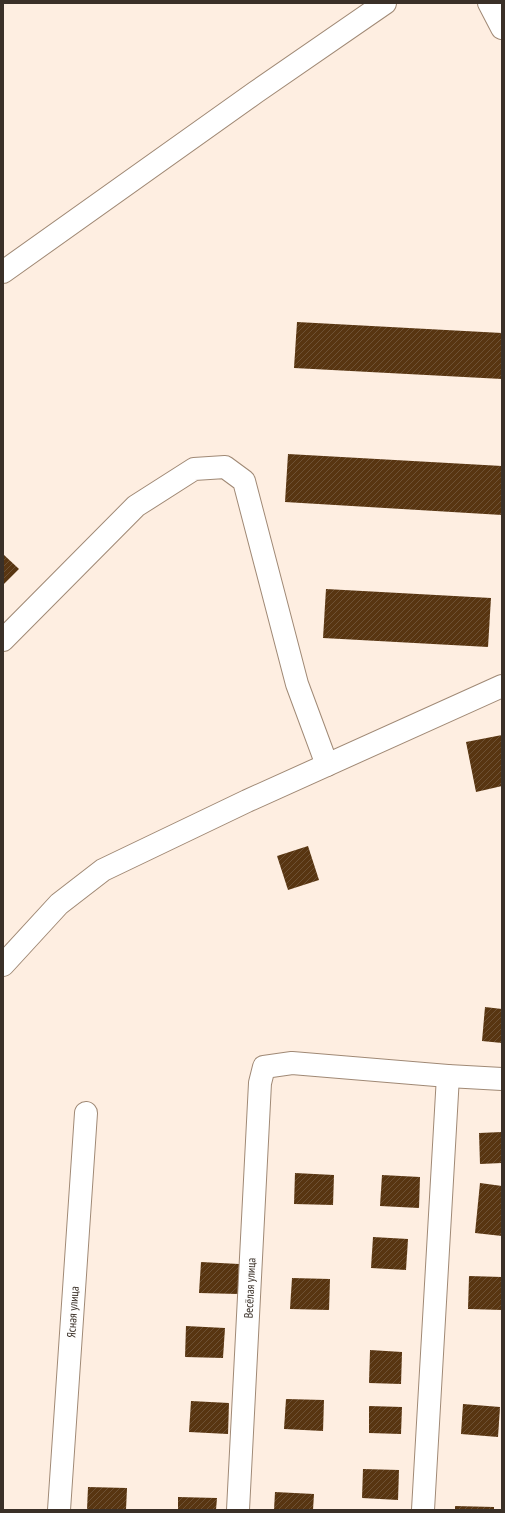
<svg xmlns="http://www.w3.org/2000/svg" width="505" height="1513" font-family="'PT Sans Narrow',sans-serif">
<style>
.building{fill:url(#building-hatch)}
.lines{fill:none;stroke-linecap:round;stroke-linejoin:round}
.street-casing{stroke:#a08975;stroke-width:24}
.street{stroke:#fff;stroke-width:22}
.labels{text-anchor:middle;stroke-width:4;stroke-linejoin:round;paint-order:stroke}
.street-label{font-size:12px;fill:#3a3028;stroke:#fefefe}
</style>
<defs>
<pattern id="building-hatch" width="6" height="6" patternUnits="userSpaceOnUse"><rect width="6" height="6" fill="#583511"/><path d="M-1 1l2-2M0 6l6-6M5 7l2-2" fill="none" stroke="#6e5134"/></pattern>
</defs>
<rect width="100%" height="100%" fill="#feeee1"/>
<g class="building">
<path d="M297,322L502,333V379L294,368Z"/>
<path d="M288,454L502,466V515L285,502Z"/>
<path d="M3,554L19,569L3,585Z"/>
<path d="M326,589L491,598L488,647L323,638Z"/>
<path d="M502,735V786L476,792L466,742Z"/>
<path d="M308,846L319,880L288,890L277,856Z"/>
<path d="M485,1007L502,1009V1043L482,1041Z"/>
<path d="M502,1132V1163L480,1164L479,1133Z"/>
<path d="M295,1173L334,1175L333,1205L294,1204Z"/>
<path d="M382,1175L420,1177L419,1208L380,1206Z"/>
<path d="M480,1183L502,1186V1236L475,1233Z"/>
<path d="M373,1237L408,1239L406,1270L371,1268Z"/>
<path d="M201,1262L239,1264L238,1294L199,1293Z"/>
<path d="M469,1276L502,1277V1310L468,1309Z"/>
<path d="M292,1278L330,1279L329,1310L290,1309Z"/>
<path d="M186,1326L225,1328L223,1358L185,1357Z"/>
<path d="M370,1350L402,1352L401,1384L369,1383Z"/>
<path d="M286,1399L324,1400L323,1431L284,1429Z"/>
<path d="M191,1401L229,1403L228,1434L189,1432Z"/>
<path d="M463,1404L500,1407L498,1437L461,1434Z"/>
<path d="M369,1406L402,1407L401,1434L369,1433Z"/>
<path d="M363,1469L399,1470L398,1500L362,1498Z"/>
<path d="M88,1487L127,1488L126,1510H87Z"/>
<path d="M275,1492L314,1494L313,1510H274Z"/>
<path d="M178,1497L217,1498L216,1510H178Z"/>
<path d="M455,1506L494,1507V1510H455Z"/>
</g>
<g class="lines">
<defs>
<g id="street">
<path d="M489,3L502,28"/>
<path d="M3,272L256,92L385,3"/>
<path d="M3,640L136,506L194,469L225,467L244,481L297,684L327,765"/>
<path d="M3,965L59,904L103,870L247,801L502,686"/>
<path d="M59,1510L86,1113"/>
<path d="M238,1510L260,1083L264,1067L292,1063L448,1076L502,1079"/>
<path d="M423,1510L448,1076"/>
</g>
</defs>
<use href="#street" class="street-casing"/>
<use href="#street" class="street"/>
</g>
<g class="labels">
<g class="street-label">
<text transform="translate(250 1288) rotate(-87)" y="4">Весёлая улица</text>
<text transform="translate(73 1312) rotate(-86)" y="4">Ясная улица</text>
</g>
</g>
<rect width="505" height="1513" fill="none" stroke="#3a3028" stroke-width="8"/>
</svg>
